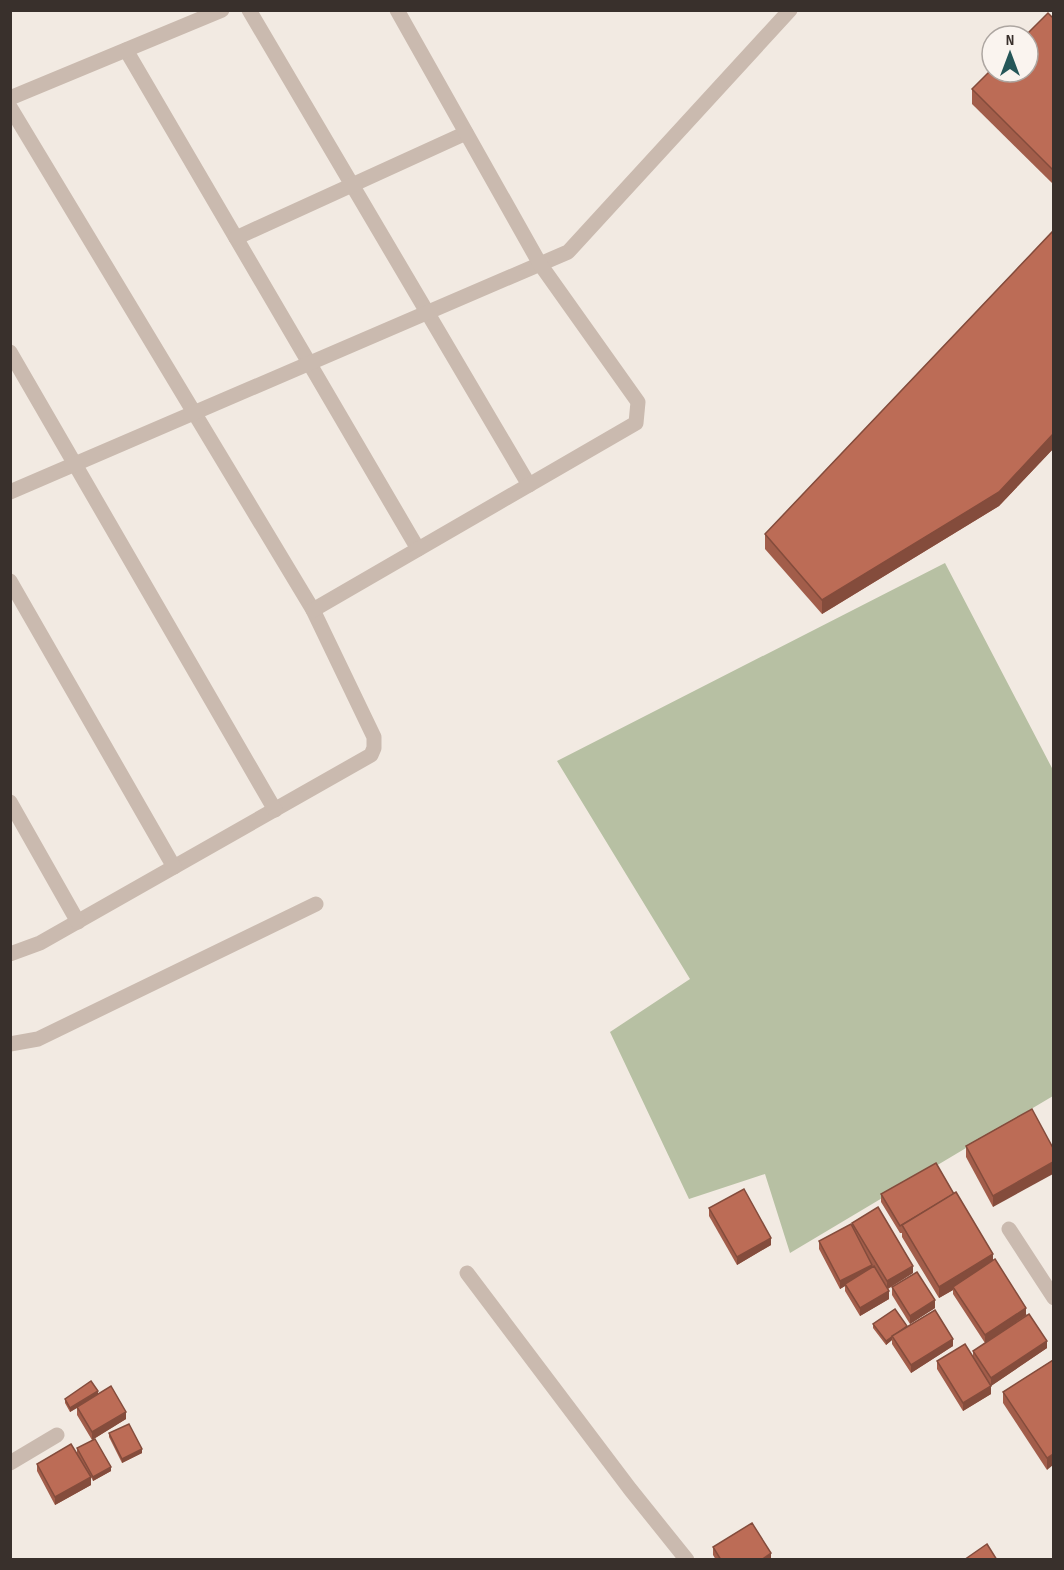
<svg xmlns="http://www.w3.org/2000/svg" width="1064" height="1570" font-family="'Sofia Sans Condensed',sans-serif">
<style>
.green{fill:#b7c0a3}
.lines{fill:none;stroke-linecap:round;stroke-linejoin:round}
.minor{stroke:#cabaaf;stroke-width:15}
.wall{fill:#a25d4a}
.shaded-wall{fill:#844c3c}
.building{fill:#bc6c56;stroke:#844c3c;stroke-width:1.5}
</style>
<rect width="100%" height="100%" fill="#f2eae2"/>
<path class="green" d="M945,563L1053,770V1096L790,1253L765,1174L689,1199L610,1032L690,979L557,761Z"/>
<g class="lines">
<g class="minor">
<path d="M249,10L529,485"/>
<path d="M126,50L418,549"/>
<path d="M10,98L222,10"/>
<path d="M10,107L313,610L374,737V748L371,755L40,943L10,954"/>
<path d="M236,238L466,133"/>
<path d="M10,352L275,810"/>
<path d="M10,492L568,252L790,10"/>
<path d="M10,581L174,867"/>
<path d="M313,610L636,423L638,402L540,264L397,10"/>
<path d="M10,802L78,922"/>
<path d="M10,1044L38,1039L316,904"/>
<path d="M1009,1229L1054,1298"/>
<path d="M467,1273L630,1489L687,1560"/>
<path d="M10,1463L57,1435"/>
</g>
</g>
<g class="wall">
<path d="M1053,18V184L972,104V89Z"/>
<path d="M1053,231V449L999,506L822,614L765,549V534Z"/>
<path d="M1032,1109L993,1207L966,1157V1146Z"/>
<path d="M881,1194L993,1260L1047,1348L991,1386V1394L963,1411L937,1369V1361L973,1356V1351L985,1343L953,1294V1290L939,1298L902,1237V1233H900L881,1202Z"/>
<path d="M709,1208L771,1245L737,1265L709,1216Z"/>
<path d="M852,1223L913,1273L888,1289L889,1299L860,1316L845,1291V1286L840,1289L819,1249V1241L852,1226Z"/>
<path d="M892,1287L935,1308L910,1324L892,1295Z"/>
<path d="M873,1324L907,1326L953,1346L911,1373L892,1344V1340L886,1345L873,1328Z"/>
<path d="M1053,1360L1047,1470L1003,1403V1392Z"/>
<path d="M65,1399L126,1419L92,1440L77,1415V1408L70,1412L65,1403Z"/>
<path d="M109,1433L142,1453L122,1463L109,1437Z"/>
<path d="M77,1448L111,1471L93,1481L91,1477V1485L55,1505L37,1471V1464L77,1452Z"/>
<path d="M713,1547L771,1560H716L713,1555Z"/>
</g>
<g class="shaded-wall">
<path d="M1053,434V449L999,506L822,614V600Z"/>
<path d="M1053,1162V1174L993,1207V1196Z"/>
<path d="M771,1238V1245L737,1265V1257Z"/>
<path d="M993,1254V1265L953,1287V1290L939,1298V1287Z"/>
<path d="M872,1265V1272L845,1284V1286L840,1289V1281Z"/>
<path d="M913,1266V1273L887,1289V1281Z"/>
<path d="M889,1291V1299L860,1316V1308Z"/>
<path d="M935,1300V1308L910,1324V1316Z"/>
<path d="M1026,1308V1315L985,1343V1335Z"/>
<path d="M892,1337V1340L886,1345V1341Z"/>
<path d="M953,1339V1346L911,1373V1365Z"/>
<path d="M1047,1341V1348L991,1386V1378Z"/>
<path d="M991,1386V1394L963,1411V1403Z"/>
<path d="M98,1391V1395L70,1412V1408Z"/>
<path d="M126,1412V1419L92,1440V1432Z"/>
<path d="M142,1449V1453L122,1463V1459Z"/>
<path d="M1053,1454V1465L1047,1470V1458Z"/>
<path d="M111,1467V1471L93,1481V1477Z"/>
<path d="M91,1477V1485L55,1505V1497Z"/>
<path d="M771,1553V1560H761Z"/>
</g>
<g class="building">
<path d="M1048,13L1053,18V170L972,89L992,69V72H1028V36H1025Z"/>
<path d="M1053,231V434L999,492L822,600L765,534Z"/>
<path d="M1032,1109L1053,1148V1162L993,1196L966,1146Z"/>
<path d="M936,1163L954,1194L900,1226L881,1194Z"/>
<path d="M744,1189L771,1238L737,1257L709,1208Z"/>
<path d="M956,1192L993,1254L939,1287L902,1225Z"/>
<path d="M878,1207L913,1266L887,1281L852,1223Z"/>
<path d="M851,1224L872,1265L840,1281L819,1241Z"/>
<path d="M995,1259L1026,1308L985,1335L953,1287Z"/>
<path d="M874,1266L889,1291L860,1308L845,1284Z"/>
<path d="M917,1272L935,1300L910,1316L892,1287Z"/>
<path d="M895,1309L907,1326L886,1341L873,1324Z"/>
<path d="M935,1310L953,1339L911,1365L892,1336Z"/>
<path d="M1029,1314L1047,1341L991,1378L973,1351Z"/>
<path d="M965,1344L991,1386L963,1403L937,1361Z"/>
<path d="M1053,1360V1454L1047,1458L1003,1392Z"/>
<path d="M91,1381L98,1391L70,1408L65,1399Z"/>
<path d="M111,1386L126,1412L92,1432L77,1407Z"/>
<path d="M129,1424L142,1449L122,1459L109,1433Z"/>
<path d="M95,1439L111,1467L93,1477L77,1448Z"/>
<path d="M71,1444L91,1477L55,1497L37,1464Z"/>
<path d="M752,1523L771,1553L761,1560H721L713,1547Z"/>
<path d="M987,1544L997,1560H964Z"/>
</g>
<rect width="1064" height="1570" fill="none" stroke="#39302c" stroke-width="24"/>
<g transform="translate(1010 54)"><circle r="28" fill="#faf4ef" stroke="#ada6a1" stroke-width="1.5"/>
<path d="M0-4.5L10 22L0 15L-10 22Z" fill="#255658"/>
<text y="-9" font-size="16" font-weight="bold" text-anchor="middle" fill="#39302c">N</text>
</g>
</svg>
